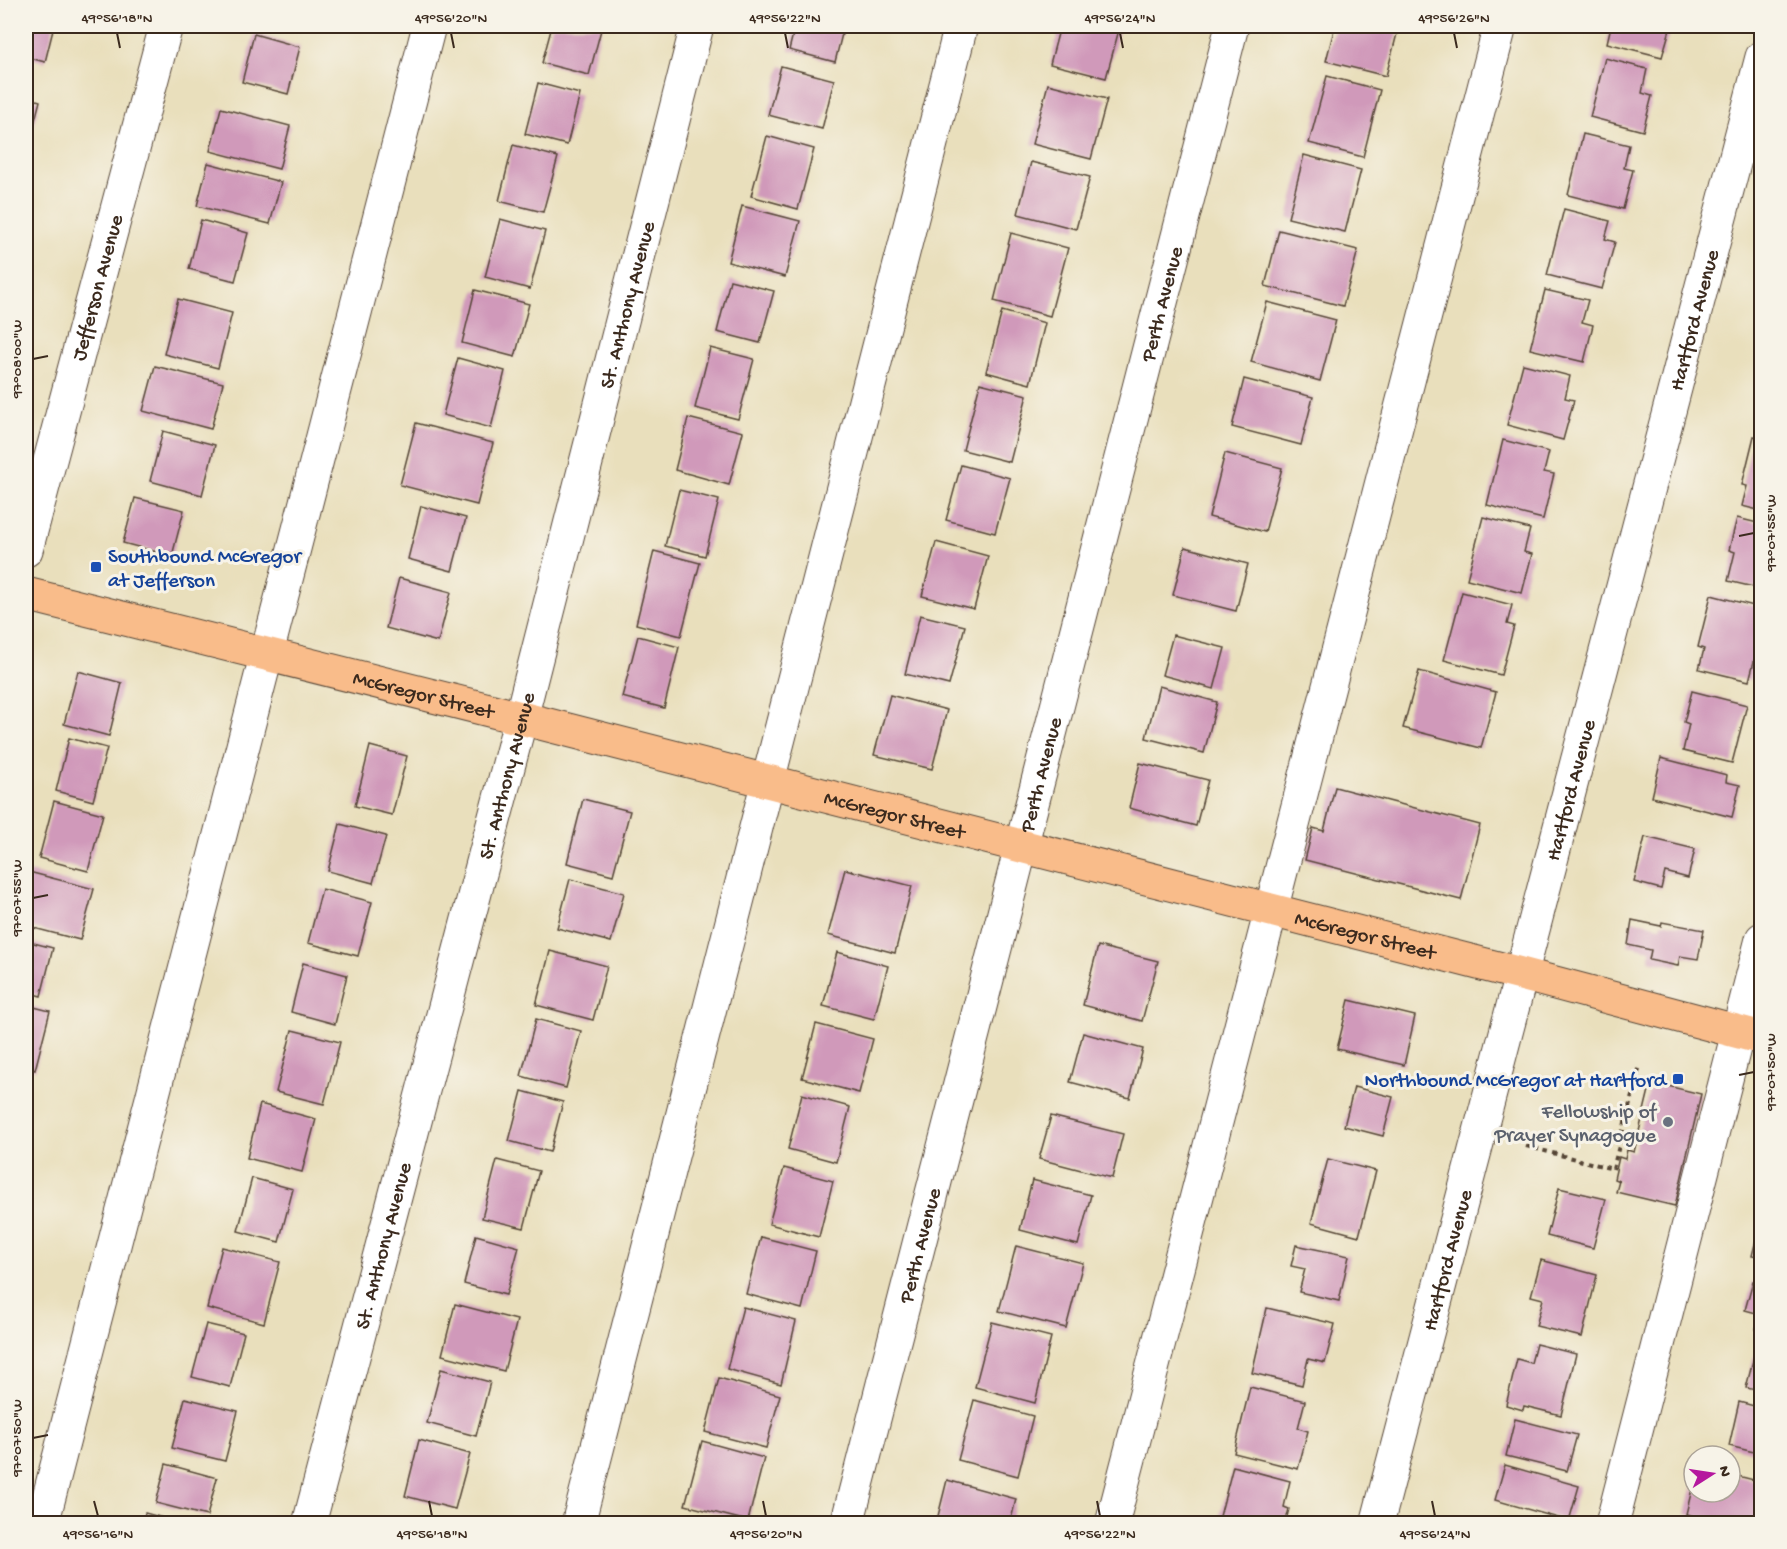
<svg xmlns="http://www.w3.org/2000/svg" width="1787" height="1549" font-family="'Gochi Hand',sans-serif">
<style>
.building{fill:#d099ba}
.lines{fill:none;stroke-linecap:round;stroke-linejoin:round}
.minor-casing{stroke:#554536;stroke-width:35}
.major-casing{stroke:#554536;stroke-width:35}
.path{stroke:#554536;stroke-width:4;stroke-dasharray:4.5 4.5;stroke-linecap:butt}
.minor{stroke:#fff;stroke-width:33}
.major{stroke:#f9bc8a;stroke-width:33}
.ticks{fill:none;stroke:#3b2a1e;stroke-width:2}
.transit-dot{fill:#1a4fb4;stroke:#f7f3e8;stroke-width:2}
.worship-dot{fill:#6b7280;stroke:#f7f3e8;stroke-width:2}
.labels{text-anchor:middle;stroke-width:6;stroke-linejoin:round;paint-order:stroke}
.street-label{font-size:21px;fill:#3b2a1e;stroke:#f7f3e8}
.transit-label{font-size:21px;fill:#164399;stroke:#f7f3e8;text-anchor:start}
.worship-label{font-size:21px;fill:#5b616d;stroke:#f7f3e8;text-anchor:end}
.neatline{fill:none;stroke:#3b2a1e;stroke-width:2}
.ticks-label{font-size:15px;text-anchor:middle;fill:#3b2a1e}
</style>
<rect width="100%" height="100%" fill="#f7f3e8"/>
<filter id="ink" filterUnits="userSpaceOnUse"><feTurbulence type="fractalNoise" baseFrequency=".0167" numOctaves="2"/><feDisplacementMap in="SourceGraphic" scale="12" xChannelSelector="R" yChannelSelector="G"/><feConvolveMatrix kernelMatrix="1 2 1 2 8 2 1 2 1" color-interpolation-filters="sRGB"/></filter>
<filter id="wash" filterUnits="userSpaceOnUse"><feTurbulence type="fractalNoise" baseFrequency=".008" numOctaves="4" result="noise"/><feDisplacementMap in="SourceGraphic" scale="24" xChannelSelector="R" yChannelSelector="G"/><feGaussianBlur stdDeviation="1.35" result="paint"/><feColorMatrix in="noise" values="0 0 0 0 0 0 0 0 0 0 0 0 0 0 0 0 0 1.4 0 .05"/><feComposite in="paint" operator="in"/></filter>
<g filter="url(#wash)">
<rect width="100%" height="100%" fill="#e9dfbc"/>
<g id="blocks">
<g class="building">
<path d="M26,26H54L45,62L26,57Z"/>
<path d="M552,26H602L589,75L542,63Z"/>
<path d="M795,26H844L835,62L789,50Z"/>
<path d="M1060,26H1120L1106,78L1050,64Z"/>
<path d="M1335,26H1399L1386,76L1326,61Z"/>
<path d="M1611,26H1671L1662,57L1607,43Z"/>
<path d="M254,34L300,47L288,94L242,82Z"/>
<path d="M1605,58L1647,69L1642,93L1652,96L1643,131L1590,117Z"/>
<path d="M781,66L834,80L822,129L768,115Z"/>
<path d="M1327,76L1380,90L1363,157L1309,143Z"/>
<path d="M538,83L580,94L567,145L525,134Z"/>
<path d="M1048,84L1107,99L1091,159L1032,144Z"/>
<path d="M26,97L40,101L26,154Z"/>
<path d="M221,108L290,126L279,169L210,151Z"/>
<path d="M1583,134L1629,145L1624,168L1633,170L1623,209L1568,195Z"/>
<path d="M767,136L814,149L798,209L751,196Z"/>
<path d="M513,145L558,157L543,212L499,201Z"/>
<path d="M1304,155L1361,170L1345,232L1288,218Z"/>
<path d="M1031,162L1090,177L1076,229L1018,214Z"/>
<path d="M208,163L281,182L270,224L197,206Z"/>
<path d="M742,206L800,221L785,277L728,262Z"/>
<path d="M1564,209L1610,221L1605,239L1615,242L1602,289L1547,275Z"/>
<path d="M500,219L545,231L530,289L485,277Z"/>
<path d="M201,220L248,233L235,281L189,269Z"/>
<path d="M1279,230L1358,250L1343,306L1265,286Z"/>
<path d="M1011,233L1068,248L1050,316L994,301Z"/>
<path d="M730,280L774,291L760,343L717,332Z"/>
<path d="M475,290L529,304L515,357L462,343Z"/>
<path d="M1545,290L1588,300L1582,322L1593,325L1584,362L1530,349Z"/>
<path d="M178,299L232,313L218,368L164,354Z"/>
<path d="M1267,302L1336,320L1320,381L1251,362Z"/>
<path d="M1002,311L1045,323L1030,384L986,372Z"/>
<path d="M710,348L754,359L738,419L695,408Z"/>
<path d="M458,358L505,371L491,428L443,415Z"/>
<path d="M1523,364L1570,376L1565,398L1574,400L1563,440L1507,425Z"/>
<path d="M155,366L223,383L211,429L143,411Z"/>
<path d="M1244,379L1313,397L1301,445L1232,427Z"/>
<path d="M980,383L1027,395L1010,462L963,450Z"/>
<path d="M688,418L743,432L729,485L675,470Z"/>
<path d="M416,423L493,443L477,505L400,485Z"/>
<path d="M163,431L215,445L202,495L150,481Z"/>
<path d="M1754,436L1762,438V511L1742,506L1747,486L1742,485Z"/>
<path d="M1503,440L1549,452L1544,472L1554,474L1543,519L1487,505Z"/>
<path d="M1225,453L1282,468L1265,532L1209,517Z"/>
<path d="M961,465L1010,478L995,533L946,520Z"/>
<path d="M679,490L719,500L705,556L665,546Z"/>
<path d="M135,498L184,510L172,556L123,543Z"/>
<path d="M421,506L466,518L452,571L408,559Z"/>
<path d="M1483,517L1530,529L1524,552L1532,554L1522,593L1467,579Z"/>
<path d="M1737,518L1762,524V589L1728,581L1735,552L1729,550Z"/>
<path d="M936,542L988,556L974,609L922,596Z"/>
<path d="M1185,547L1248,564L1236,611L1173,595Z"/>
<path d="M654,551L700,563L681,636L636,624Z"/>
<path d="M399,578L451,592L438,642L386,628Z"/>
<path d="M1462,592L1512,605L1507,624L1514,626L1501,675L1444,660Z"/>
<path d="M1711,595L1762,608V630L1749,681L1699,669L1704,649L1698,647Z"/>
<path d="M920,615L965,626L949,685L905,674Z"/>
<path d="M1173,635L1225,648L1214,689L1162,675Z"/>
<path d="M638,636L679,647L664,708L622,697Z"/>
<path d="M78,671L122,683L109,736L64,724Z"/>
<path d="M1419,671L1496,692L1481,748L1403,728Z"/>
<path d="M1159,686L1217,702L1204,753L1146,738Z"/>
<path d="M1692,691L1747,705L1732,763L1683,751L1689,724L1684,722Z"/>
<path d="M890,695L947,710L932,769L874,755Z"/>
<path d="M69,738L107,748L93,801L56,791Z"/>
<path d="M370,746L407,756L392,815L355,806Z"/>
<path d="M1661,758L1727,775L1726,782L1740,785L1732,817L1652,797Z"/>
<path d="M1140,763L1208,780L1196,826L1129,808Z"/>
<path d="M1335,787L1480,825L1461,900L1305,860L1313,828L1324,831Z"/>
<path d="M583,799L630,811L613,875L567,863Z"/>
<path d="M54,801L103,814L88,871L39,858Z"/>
<path d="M340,824L386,836L373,883L328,871Z"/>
<path d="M1645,837L1695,849L1688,878L1665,872L1661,889L1634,882Z"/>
<path d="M845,869L912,886L895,953L828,935Z"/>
<path d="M29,872L94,889L80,940L26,926V887Z"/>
<path d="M570,879L624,893L611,942L557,928Z"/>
<path d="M322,889L372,902L358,956L308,943Z"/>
<path d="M1632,920L1661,926L1662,922L1704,930L1698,959L1680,956L1678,966L1649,960L1651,950L1628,945Z"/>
<path d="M26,941L53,948L41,996L26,992Z"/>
<path d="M1098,946L1158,961L1142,1021L1083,1005Z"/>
<path d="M550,951L607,966L593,1020L536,1005Z"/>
<path d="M837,952L888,966L874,1019L823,1006Z"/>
<path d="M303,963L347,975L335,1024L291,1012Z"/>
<path d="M1349,1000L1415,1016L1404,1065L1337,1049Z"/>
<path d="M26,1005L50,1011L35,1070L26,1068Z"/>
<path d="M536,1019L581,1031L566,1088L521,1076Z"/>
<path d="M816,1024L873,1039L859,1093L802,1078Z"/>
<path d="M292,1030L340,1042L324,1104L276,1092Z"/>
<path d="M1083,1033L1143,1049L1130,1098L1070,1082Z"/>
<path d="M1651,1082L1701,1094L1675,1206L1616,1192L1619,1181L1614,1179L1619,1157L1625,1159L1627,1150L1634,1152Z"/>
<path d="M1354,1087L1393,1097L1383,1136L1344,1126Z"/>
<path d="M522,1091L563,1102L550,1152L509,1141Z"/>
<path d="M802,1094L850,1107L836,1162L788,1149Z"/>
<path d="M260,1104L316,1119L302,1172L247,1158Z"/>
<path d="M1051,1116L1123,1134L1112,1178L1039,1159Z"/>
<path d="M1328,1159L1376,1171L1359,1236L1311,1223Z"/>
<path d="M497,1160L539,1171L524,1228L482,1218Z"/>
<path d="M784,1168L833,1181L819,1237L769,1224Z"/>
<path d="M252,1178L293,1189L279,1242L238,1231Z"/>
<path d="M1032,1180L1091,1195L1078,1245L1020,1230Z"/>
<path d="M1559,1188L1606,1199L1593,1248L1547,1236Z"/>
<path d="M1761,1220L1762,1221V1258L1752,1256Z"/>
<path d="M476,1235L519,1247L506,1295L464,1284Z"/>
<path d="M761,1237L816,1251L802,1309L746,1294Z"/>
<path d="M1296,1245L1349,1256L1339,1301L1299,1292L1305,1269L1291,1266Z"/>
<path d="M1016,1246L1083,1263L1066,1328L999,1311Z"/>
<path d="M222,1247L280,1262L264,1323L207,1308Z"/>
<path d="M1541,1260L1597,1275L1582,1337L1536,1326L1543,1299L1531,1296Z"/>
<path d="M1753,1281L1762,1284V1330L1756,1329L1760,1314L1745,1310Z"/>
<path d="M455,1304L517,1320L504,1371L442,1355Z"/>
<path d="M743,1307L796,1321L781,1384L727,1369Z"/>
<path d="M1267,1308L1335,1324L1325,1363L1308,1359L1302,1385L1252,1373Z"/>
<path d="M992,1322L1051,1337L1035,1403L975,1387Z"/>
<path d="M206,1324L244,1333L230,1387L192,1377Z"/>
<path d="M1759,1337L1762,1338V1391L1746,1388Z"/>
<path d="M1536,1344L1576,1354L1561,1415L1524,1406L1523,1410L1506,1405L1517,1359L1531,1363Z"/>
<path d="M441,1369L490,1382L476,1436L427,1423Z"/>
<path d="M719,1378L780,1395L766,1448L705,1432Z"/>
<path d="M1250,1387L1305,1401L1298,1428L1308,1431L1298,1469L1234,1453Z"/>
<path d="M185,1398L238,1411L225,1461L172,1448Z"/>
<path d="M974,1400L1033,1416L1018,1476L958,1460Z"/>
<path d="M1739,1402L1762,1408V1454L1729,1446Z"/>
<path d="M1515,1419L1577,1435L1567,1471L1506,1456Z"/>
<path d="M419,1440L470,1454L455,1509L405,1496Z"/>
<path d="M702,1441L764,1458L748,1521L685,1505Z"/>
<path d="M166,1464L217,1478L207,1516L156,1503Z"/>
<path d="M1505,1465L1579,1486L1569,1521L1495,1500Z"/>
<path d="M1233,1466L1290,1481L1284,1507L1289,1509L1285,1524H1218Z"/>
<path d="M1730,1474L1762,1482V1496L1755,1524H1724L1686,1514L1693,1485L1694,1492H1730Z"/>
<path d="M947,1480L1016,1499L1010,1524H936Z"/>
<path d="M145,1513L182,1523V1524H142Z"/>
<path d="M406,1519L422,1523V1524H405Z"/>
</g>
</g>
</g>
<g filter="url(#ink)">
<use href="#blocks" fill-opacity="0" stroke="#554536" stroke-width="1.5"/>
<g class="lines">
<defs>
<g id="minor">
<path id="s1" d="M26,550L166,26"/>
<path d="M42,1524L429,26"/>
<path id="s2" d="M309,1524L521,718L697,26"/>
<path d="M578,1524L961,26"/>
<path id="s3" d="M847,1524L1232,26"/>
<path d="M1112,1524L1500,26"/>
<path id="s4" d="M1377,1524L1762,57"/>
<path d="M1612,1524L1762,939"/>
</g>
<g id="major">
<path id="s5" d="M26,594L521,718L1521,974L1762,1038"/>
</g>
</defs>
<use href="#minor" class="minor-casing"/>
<use href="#major" class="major-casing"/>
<path class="path" d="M1526,1146L1613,1169L1640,1065"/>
<use href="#minor" class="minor"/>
<use href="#major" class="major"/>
</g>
</g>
<path class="ticks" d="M117,33L120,48M451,33L454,48M785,33L788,48M1120,33L1123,48M1454,33L1457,48M33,359L48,356M1739,536L1754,533M33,898L48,895M1739,1075L1754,1072M33,1438L48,1435M94,1501L98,1516M429,1501L432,1516M763,1501L766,1516M1097,1501L1100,1516M1432,1501L1435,1516"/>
<g class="transit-dot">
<rect x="90" y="561" width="12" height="12" rx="3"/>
<rect x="1672" y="1073" width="12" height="12" rx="3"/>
</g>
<circle class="worship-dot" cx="1668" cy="1122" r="6"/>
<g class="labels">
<g class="street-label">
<text dy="7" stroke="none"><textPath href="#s1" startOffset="272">Jefferson Avenue</textPath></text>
<text dy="7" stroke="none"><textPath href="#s2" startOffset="1260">St. Anthony Avenue</textPath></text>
<text dy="7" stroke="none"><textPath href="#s3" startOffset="1260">Perth Avenue</textPath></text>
<text dy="7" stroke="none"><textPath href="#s4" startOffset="1245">Hartford Avenue</textPath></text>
<text dy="7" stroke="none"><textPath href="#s5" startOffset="410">McGregor Street</textPath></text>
<text dy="7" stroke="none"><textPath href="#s2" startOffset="774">St. Anthony Avenue</textPath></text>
<text dy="7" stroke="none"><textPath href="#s3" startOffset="774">Perth Avenue</textPath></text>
<text dy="7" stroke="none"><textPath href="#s4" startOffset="759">Hartford Avenue</textPath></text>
<text dy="7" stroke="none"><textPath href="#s5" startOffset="896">McGregor Street</textPath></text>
<text dy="7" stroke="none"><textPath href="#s5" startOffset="1382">McGregor Street</textPath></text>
<text dy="7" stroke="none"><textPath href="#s2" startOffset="288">St. Anthony Avenue</textPath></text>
<text dy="7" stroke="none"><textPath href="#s3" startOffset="288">Perth Avenue</textPath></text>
<text dy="7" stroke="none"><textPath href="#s4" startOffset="273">Hartford Avenue</textPath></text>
</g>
<g class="transit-label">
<text x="108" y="562">Southbound McGregor<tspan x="108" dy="24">at Jefferson</tspan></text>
<text x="1666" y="1086" text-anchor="end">Northbound McGregor at Hartford</text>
</g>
<g class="worship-label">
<text x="1656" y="1117">Fellowship of<tspan x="1656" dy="24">Prayer Synagogue</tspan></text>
</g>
</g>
<rect width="1787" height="1549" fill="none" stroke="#f7f3e8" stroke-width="66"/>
<g transform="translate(1712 1474) rotate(78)"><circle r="28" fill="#f7f3e8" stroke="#aca397" stroke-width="1.5"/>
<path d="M0-4.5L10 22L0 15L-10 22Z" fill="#b5179e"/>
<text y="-9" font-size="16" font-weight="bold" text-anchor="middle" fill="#3b2a1e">N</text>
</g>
<rect x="33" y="33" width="1721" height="1483" class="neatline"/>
<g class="ticks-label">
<text x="117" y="22">49°56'18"N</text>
<text x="451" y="22">49°56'20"N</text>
<text x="785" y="22">49°56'22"N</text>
<text x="1120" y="22">49°56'24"N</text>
<text x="1454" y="22">49°56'26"N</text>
<text transform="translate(16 359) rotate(-90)" y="5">97°08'00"W</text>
<text transform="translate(1770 533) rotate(-90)" y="5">97°07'55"W</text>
<text transform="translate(16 898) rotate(-90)" y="5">97°07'55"W</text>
<text transform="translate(1770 1072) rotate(-90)" y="5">97°07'50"W</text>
<text transform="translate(16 1438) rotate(-90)" y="5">97°07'50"W</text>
<text x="98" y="1538">49°56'16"N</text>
<text x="432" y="1538">49°56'18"N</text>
<text x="766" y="1538">49°56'20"N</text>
<text x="1100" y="1538">49°56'22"N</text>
<text x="1435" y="1538">49°56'24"N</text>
</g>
</svg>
